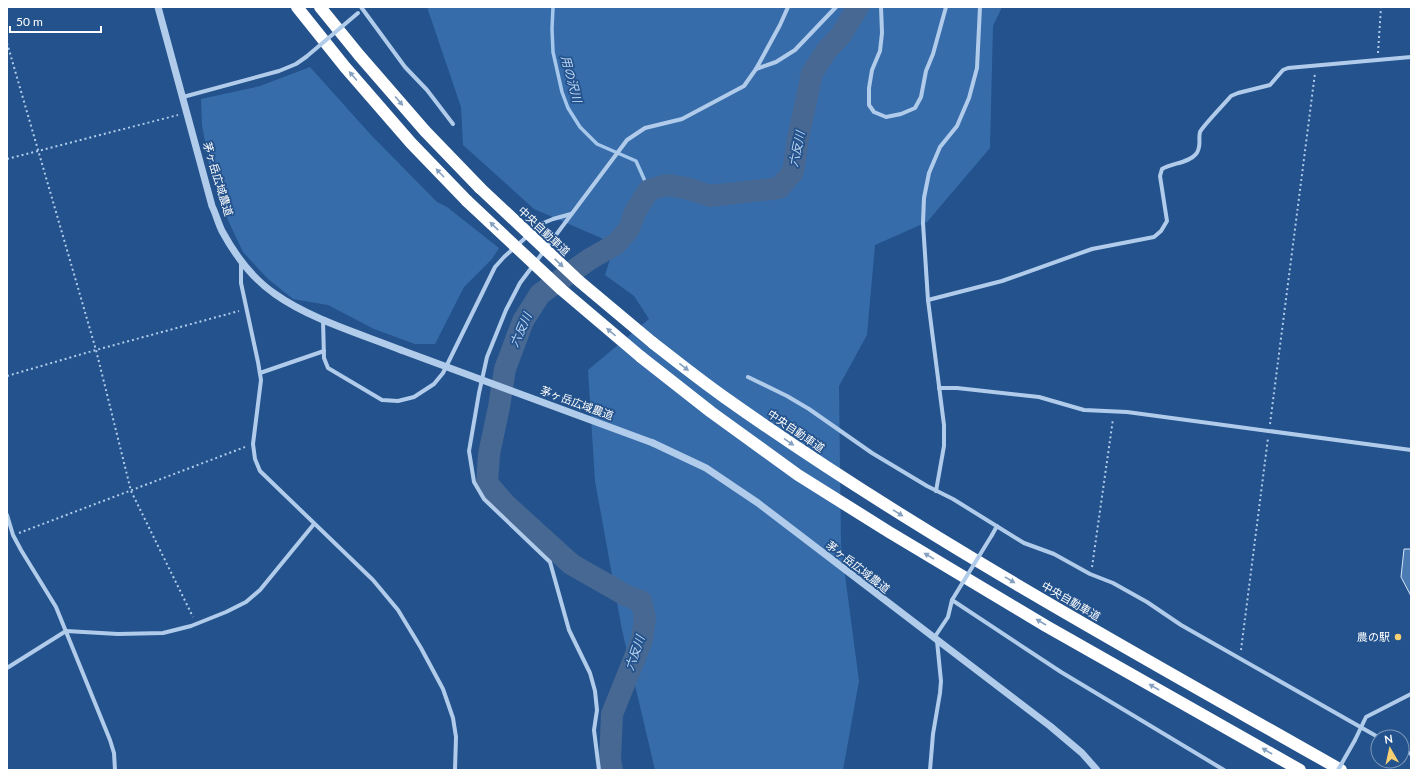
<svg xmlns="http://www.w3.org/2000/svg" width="1418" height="777" font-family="Lato,'Noto Sans JP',sans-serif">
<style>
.green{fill:#376caa}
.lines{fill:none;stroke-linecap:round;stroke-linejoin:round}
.stream{stroke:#a5c7ec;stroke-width:3.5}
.river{stroke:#466892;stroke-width:22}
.building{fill:#4b7bb3;stroke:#d6e6f8}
.path{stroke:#b1cceb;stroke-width:2;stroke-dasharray:2 3;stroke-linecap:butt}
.minor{stroke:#b1cceb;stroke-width:4}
.tertiary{stroke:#b1cceb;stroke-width:7}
.motorway{stroke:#fff;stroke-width:12}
.minor-bridge{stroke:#b1cceb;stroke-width:4}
.tertiary-bridge{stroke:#b1cceb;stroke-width:7}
.motorway-bridge{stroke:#fff;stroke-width:12}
.oneway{fill:#86a0c0}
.poi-dot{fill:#f7d073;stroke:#23528c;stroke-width:1.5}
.labels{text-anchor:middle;stroke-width:3.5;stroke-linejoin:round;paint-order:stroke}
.street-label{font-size:11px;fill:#fff;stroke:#23528c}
.poi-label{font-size:11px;fill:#fff;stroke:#23528c;text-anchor:end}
.water-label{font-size:12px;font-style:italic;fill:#bdd6f2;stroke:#23528c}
</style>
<rect width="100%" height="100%" fill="#23528c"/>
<g class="green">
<path d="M427,7H1002L993,26L990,148L927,222L875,245L867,335L839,386L841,545L859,681L843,770H655L622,630L595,481L588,370L649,319L634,296L605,275L615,244L534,209L463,145L461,107Z"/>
<path d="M310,67L371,135L437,202L447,207L499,248L492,259L464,287L435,344H415L374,329L328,305L293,299L267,278L243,252L226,216L209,164L202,125L201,99L260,86Z"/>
</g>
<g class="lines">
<path class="stream" d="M553,7L552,29L553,52L562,92L568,108L580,127L597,144L636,161L649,190"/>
<path class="river" d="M612,770L610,760L612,714L642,640L645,618L641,601L627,596L571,564L505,504L487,483L489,454L499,407L505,369L523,321L540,294L590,259L616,244L629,229L635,212L649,190L666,185L686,188L710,196L779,188L793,172L798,139L812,73L827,50L841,35L858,7"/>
</g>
<path class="building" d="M1404,549H1411V596L1401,577Z"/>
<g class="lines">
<g class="path">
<path d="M7,43L96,350L131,491L193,617"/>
<path d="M1378,53L1381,7"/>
<path d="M7,159L178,115"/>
<path d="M7,376L96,350L239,311"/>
<path d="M1270,424L1315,73"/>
<path d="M19,533L245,447"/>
<path d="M1092,567L1113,419"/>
<path d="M1241,650L1268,438"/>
</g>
<g class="minor">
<path d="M361,7L405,67L427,90L453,124"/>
<path d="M881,7L882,33L880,51L872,70L869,88V105L874,112L886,117L901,114L915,108L921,97L926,71L933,54L946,7"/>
<path d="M756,69L776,62L795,50L836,7"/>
<path d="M183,97L279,71L296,64L306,57"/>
<path d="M241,261V283L258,362L261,380L253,444L255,459L260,471L373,580L398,610L421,648L443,689L453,718L456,737L455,770"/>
<path d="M928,300L1002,281L1092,249L1154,237L1161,231L1167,221L1160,176L1162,169C1172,163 1189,163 1196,154C1202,147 1198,139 1200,132C1202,127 1226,102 1231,96L1238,93L1270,85L1283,70L1288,68L1411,57"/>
<path d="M323,320L324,358L328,368L382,400L398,401L414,397L434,384L443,373L495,267L504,257L541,224L553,219L571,214"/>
<path d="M260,373L324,351"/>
<path d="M748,377L787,396L809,409L872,453L927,486L953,499L1024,543L1054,554L1090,574L1113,583L1147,602L1181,625L1378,737"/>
<path d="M939,388H957L1039,397L1084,410L1127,412L1411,450"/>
<path d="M936,491L944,446V425L928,300L923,223L924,198L929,173L940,147L957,126L969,98L977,68L980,7"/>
<path d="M7,515L13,535L21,550L56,607L110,740L114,753L115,770"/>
<path d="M992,535L997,526"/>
<path d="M934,638L948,617L952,600L1061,672L1224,770"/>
<path d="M7,668L66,631L118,634L163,633L191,626L226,612L246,602L260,590L314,524"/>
<path d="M1355,740L1366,717L1411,694"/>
<path d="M1402,750L1411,754"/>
<path d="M599,770L594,730L597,710L595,691L590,673L569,630L550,562L484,499L474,482L469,451L479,393L487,357L506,310L520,283L627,140L645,128L682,119L744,86L756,69L780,25L788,7"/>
<path d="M930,770L933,734L940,693L941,681L937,641"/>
</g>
<g class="tertiary">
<path d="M158,7L212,206C216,214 218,223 222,231C235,255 253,279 275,294C310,319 361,334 401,350"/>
<path d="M653,443L706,468L758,503L1050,726L1082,753L1097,770"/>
</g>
<g class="motorway">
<path d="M297,7L345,67L411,143L467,201"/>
<path d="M320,7L359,55L425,131L480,188"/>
<path d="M653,343C676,361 700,380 724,397C920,536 1132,651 1341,770"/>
<path d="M641,357L711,412L798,475L889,532L1046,626L1300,770"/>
</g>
<g class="minor-bridge">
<path d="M306,57L358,13"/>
<path d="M952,600L992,535"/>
<path d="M1338,770L1355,740"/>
</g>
<path class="tertiary-bridge" d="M401,350L653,443"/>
<g class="motorway-bridge">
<path d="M480,188L579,281L653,343"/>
<path d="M467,201L562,290L641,357"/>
</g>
</g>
<defs><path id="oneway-solid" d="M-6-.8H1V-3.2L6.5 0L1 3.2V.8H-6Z"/></defs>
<g class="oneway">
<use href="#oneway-solid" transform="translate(353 76) rotate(-131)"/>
<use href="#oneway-solid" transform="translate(399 101) rotate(49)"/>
<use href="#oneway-solid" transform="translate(440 173) rotate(-134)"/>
<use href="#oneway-solid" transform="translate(494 226) rotate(-136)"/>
<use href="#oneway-solid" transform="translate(559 263) rotate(43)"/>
<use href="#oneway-solid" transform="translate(611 332) rotate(-140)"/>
<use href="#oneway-solid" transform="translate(684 367) rotate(38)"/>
<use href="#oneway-solid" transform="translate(789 442) rotate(34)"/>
<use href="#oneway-solid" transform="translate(898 513) rotate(32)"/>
<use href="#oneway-solid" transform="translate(929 556) rotate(-149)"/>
<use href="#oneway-solid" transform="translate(1010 580) rotate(31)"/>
<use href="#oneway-solid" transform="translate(1041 622) rotate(-149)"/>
<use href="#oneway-solid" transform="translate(1154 687) rotate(-150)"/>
<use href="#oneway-solid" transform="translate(1267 751) rotate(-150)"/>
</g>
<circle class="poi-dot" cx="1398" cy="637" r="4"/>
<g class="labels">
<g class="street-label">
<text transform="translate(218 179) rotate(73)" y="4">茅ヶ岳広域農道</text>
<text transform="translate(544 231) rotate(43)" y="4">中央自動車道</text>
<text transform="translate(577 403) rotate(20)" y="4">茅ヶ岳広域農道</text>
<text transform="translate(796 431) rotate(34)" y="4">中央自動車道</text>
<text transform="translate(858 567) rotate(38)" y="4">茅ヶ岳広域農道</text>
<text transform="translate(1071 601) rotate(30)" y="4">中央自動車道</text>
</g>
<g class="poi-label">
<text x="1390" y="641">農の駅</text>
</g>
<g class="water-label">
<text transform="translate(571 79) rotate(75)" y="4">用の沢川</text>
<text transform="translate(797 149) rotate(-78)" y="4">六反川</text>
<text transform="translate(521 330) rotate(-66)" y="4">六反川</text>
<text transform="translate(635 653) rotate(-71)" y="4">六反川</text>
</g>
</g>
<rect width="1418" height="777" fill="none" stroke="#ffffff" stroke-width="16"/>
<g transform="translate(1390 749) rotate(351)"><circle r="19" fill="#23528c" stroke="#7b97ba"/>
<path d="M0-3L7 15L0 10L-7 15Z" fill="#f7d073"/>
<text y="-6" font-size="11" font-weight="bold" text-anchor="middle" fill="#ffffff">N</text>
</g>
<path d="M10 26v6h91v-6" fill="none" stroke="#ffffff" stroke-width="2"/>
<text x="16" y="26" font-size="12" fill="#ffffff" stroke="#23528c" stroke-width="3" paint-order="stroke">50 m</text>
</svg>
